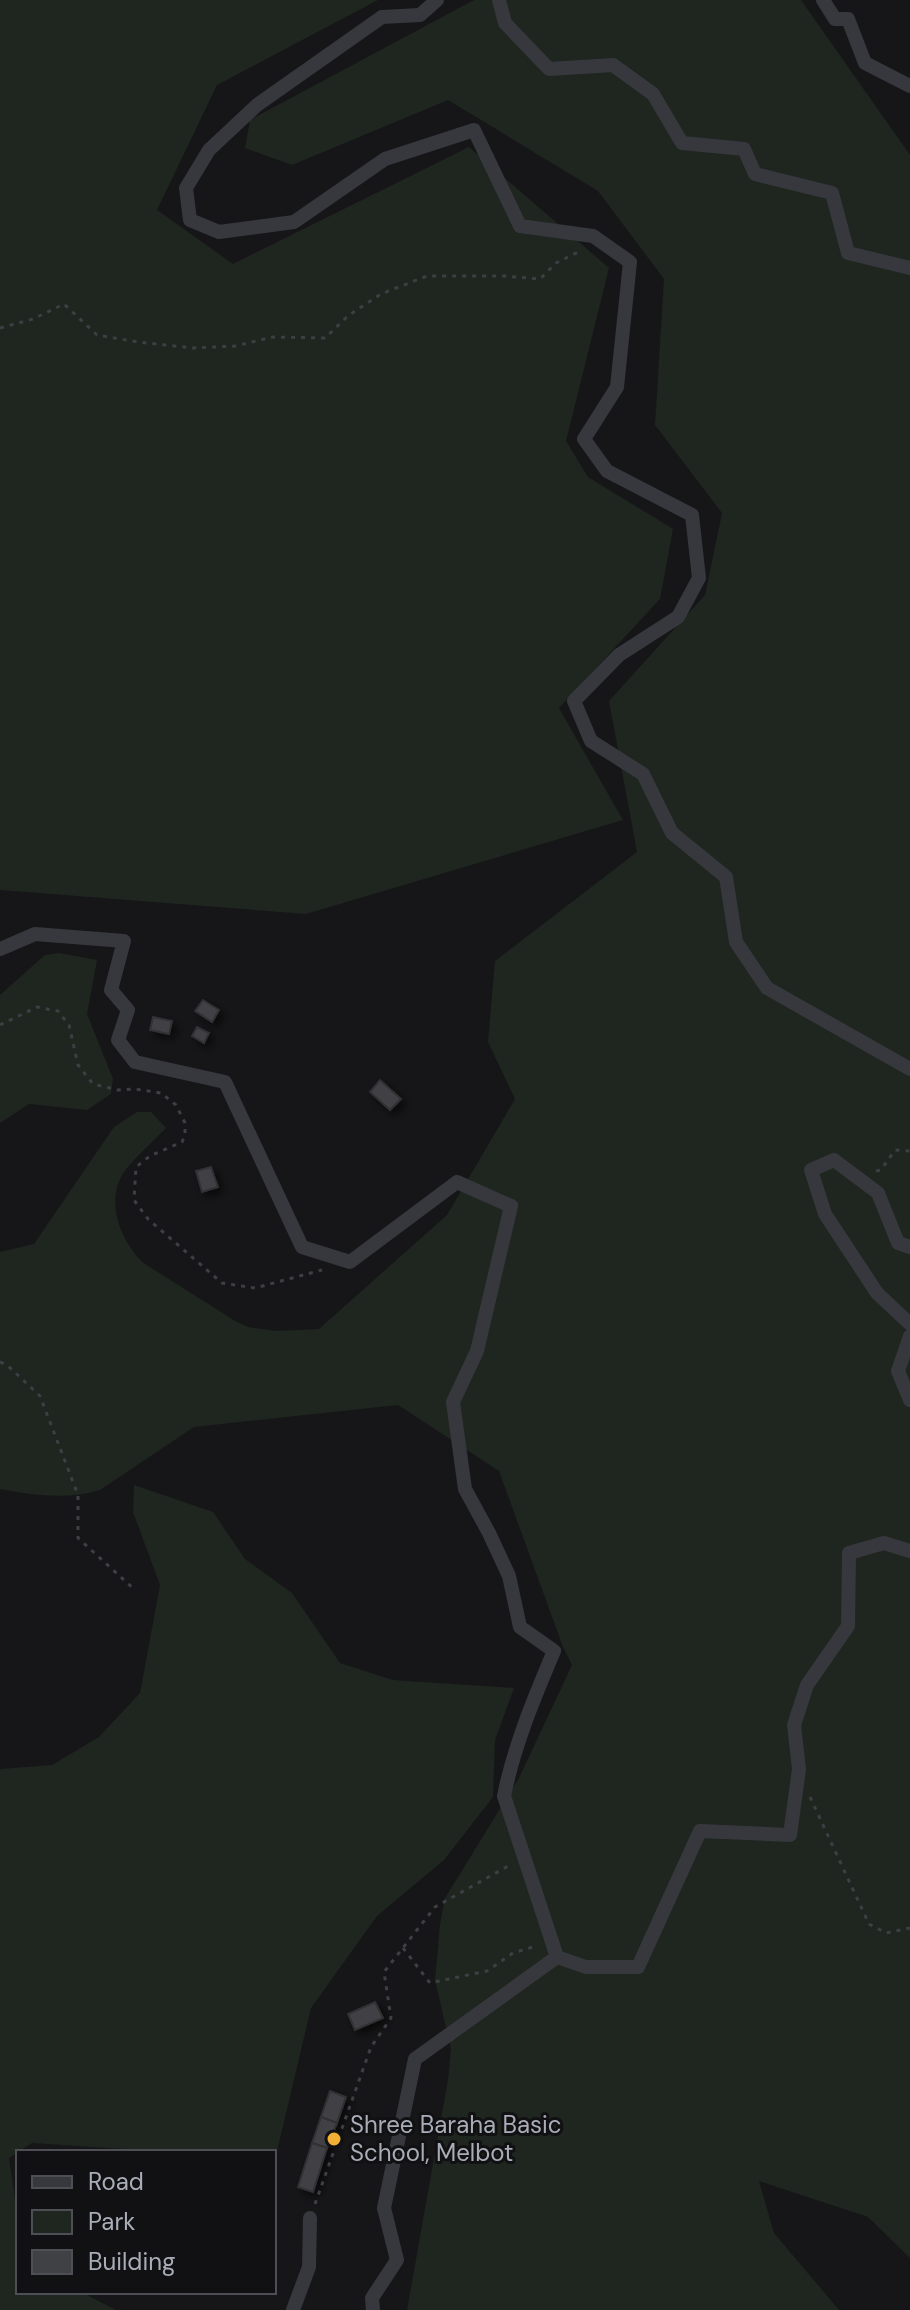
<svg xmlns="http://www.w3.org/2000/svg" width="910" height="2310" font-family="'DM Sans',sans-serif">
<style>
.green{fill:#1e261f}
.building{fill:#404145;stroke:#303034;stroke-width:2;filter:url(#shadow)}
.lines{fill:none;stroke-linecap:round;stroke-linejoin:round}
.path{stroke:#3d3f44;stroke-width:3;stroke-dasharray:4 6;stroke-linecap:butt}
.minor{stroke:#37383d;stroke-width:14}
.poi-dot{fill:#f2b134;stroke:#111113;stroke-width:3}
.labels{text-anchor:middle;stroke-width:6;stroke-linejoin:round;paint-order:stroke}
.poi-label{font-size:24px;fill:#a8adb8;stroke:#111113;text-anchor:start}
</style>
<defs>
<filter id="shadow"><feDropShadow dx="4.5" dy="4.5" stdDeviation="4" flood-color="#0009"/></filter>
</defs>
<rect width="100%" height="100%" fill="#161618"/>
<g class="green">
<path d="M0,0H378L217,85L157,210L233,264L469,147L609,268L566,441L588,477L673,529L660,599L559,708L623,820L306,914L0,890Z"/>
<path d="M474,0H801L910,155V2258L868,2217L759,2181L774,2233L839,2310H407L448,2080L451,2049L435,1980L440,1924L445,1898L519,1778L572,1665L563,1647L499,1471L398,1405L194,1427L100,1490C68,1500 32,1495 0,1489V1252L34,1244L114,1127L137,1112H151L166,1128C155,1140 126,1165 120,1179C107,1208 123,1245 145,1264L237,1322L248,1327L276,1331L319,1329L447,1215L515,1099L488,1042L495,961L637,852L609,701L705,595L722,513L655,425L664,279L598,191L448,100L292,165L245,148L250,120Z"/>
<path d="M59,953L97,960L87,1014L113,1079L111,1094L87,1110L29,1104L0,1123V995L45,955Z"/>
<path d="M134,1485L213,1512L245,1559L292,1593L340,1663L393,1680L514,1688L495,1740L493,1797L444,1860L377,1916L311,2008L274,2164V2152H170L32,2143L9,2158L18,2219V2292H81L116,2310H0V1769L52,1765L99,1737L140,1693L160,1585L133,1512Z"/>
</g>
<g class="building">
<path d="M203,1000L219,1010L212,1022L195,1011Z"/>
<path d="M153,1017L172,1021L169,1034L150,1030Z"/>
<path d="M197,1027L209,1033L204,1043L192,1036Z"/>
<path d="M380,1080L401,1099L390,1110L370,1092Z"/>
<path d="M211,1167L218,1187L202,1192L196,1171Z"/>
<path d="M375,2002L383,2018L355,2030L348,2014Z"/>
<path d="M330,2091L346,2097L337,2123L321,2117Z"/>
<path d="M321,2117L337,2123L327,2148L312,2143Z"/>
<path d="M312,2143L327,2148L313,2192L298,2187Z"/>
</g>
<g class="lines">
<g class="path">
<path d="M0,328L33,319L64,304L97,335L138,342L193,348L235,346L273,337L325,338L349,315L381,294L427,276H504L540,279L556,263L580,251"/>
<path d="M0,1025L37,1007L58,1011L69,1025L78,1065L93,1084L118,1090L135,1089L161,1093L176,1105L185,1123V1135L182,1142L150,1156L136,1167L134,1200L148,1219L222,1283L255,1288L322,1270"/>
<path d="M876,1171L881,1170L895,1150L910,1151"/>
<path d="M0,1362L7,1365L40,1396L78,1495V1538L134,1589"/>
<path d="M810,1797L869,1924L886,1933L910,1928"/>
<path d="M403,1948L430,1983L487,1971L513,1953L536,1946"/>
<path d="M315,2204L371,2047L391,2018L384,1972L435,1907L510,1865"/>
</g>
<g class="minor">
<path d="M437,0L420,15L382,17L257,105L209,150L186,188L190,220L219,232L294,222L385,159L474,130L520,226L593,236L630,262L617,387L584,439L607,471L692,515L699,578L678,617L619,655L574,701L591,741L643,774L672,833L726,877L736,942L767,988L910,1069"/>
<path d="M499,0L505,23L549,69L613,65L653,94L682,143L744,149L755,174L832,193L848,253L910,268"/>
<path d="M823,0L835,19H848L865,63L910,86"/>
<path d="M0,949L35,934L124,941L111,990L128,1010L118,1040L135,1062L225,1082L302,1247L350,1262L457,1182L511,1206L477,1351L453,1402L465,1489L489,1533L509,1576L520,1627L554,1651C534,1698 514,1746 504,1796L557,1957"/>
<path d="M910,1247L898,1243L878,1193L834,1160L811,1170L825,1214L877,1293L910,1324"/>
<path d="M910,1336L898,1371L910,1400"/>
<path d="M293,2310L309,2267L310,2218"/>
<path d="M373,2310L372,2298L397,2260L384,2208L415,2059L557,1957L586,1967H638L700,1831L790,1835L799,1769L794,1725L807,1685L848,1626L849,1553L884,1543L910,1551"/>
</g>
</g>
<circle class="poi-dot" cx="334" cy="2139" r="8"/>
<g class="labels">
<g class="poi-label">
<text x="350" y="2133">Shree Baraha Basic<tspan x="350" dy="28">School, Melbot</tspan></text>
</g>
</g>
<rect x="16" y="2150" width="260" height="144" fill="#111113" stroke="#4d4f55" stroke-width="2"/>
<rect x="32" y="2176" width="40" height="12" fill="#37383d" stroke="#4d4f55" stroke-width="2"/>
<text x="88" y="2190" font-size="24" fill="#a8adb8">Road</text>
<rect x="32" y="2210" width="40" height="24" fill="#1e261f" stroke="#4d4f55" stroke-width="2"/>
<text x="88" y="2230" font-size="24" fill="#a8adb8">Park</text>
<rect x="32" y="2250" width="40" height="24" fill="#404145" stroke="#4d4f55" stroke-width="2"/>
<text x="88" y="2270" font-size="24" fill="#a8adb8">Building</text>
</svg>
